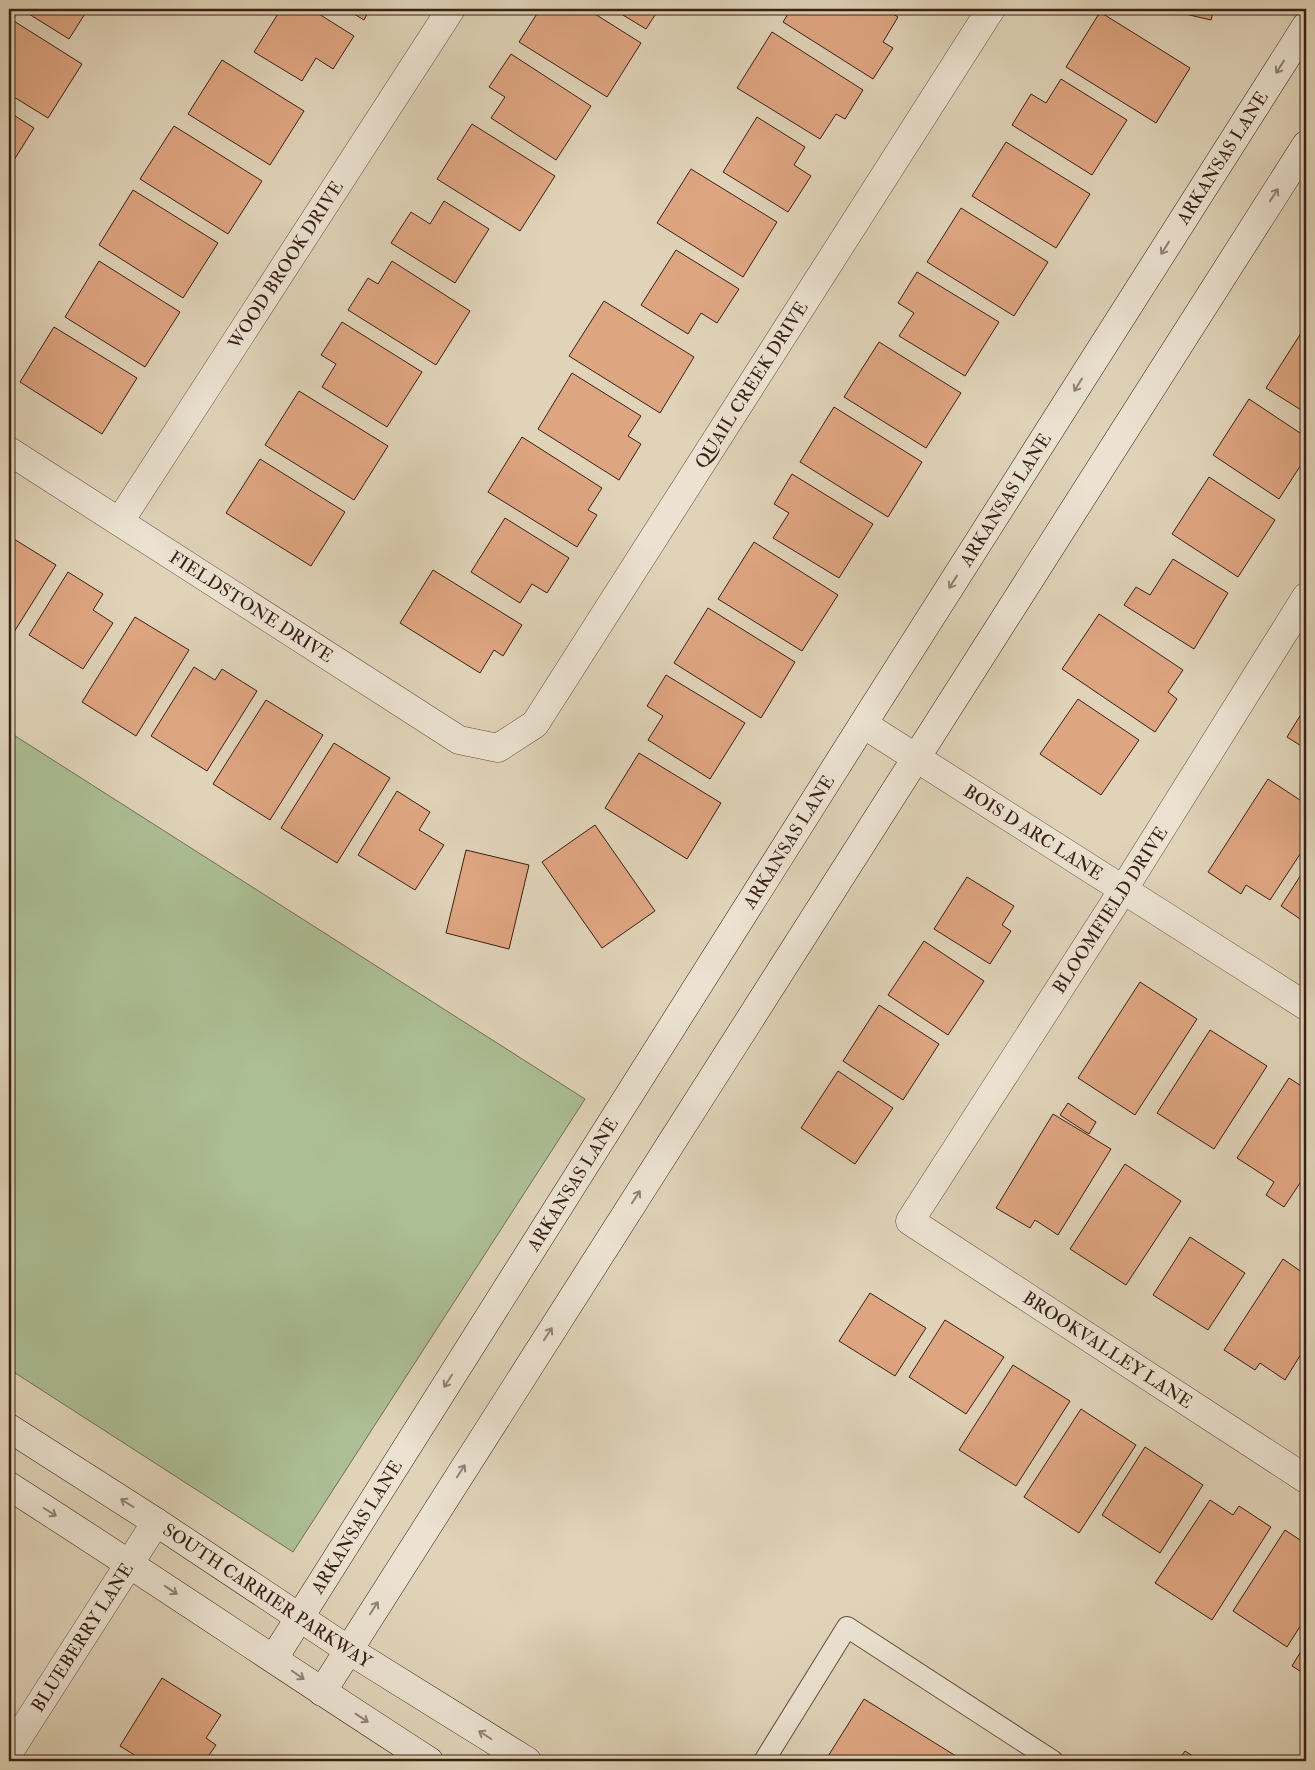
<svg xmlns="http://www.w3.org/2000/svg" width="1315" height="1770" font-family="'IM FELL Double Pica',serif">
<style>
.green{fill:#acbe94;stroke:#736f54}
.building{fill:#dea581;stroke:#3a2013}
.lines{fill:none;stroke-linecap:round;stroke-linejoin:round}
.lane-casing{stroke:#644d3c;stroke-width:22}
.street-casing{stroke:#644d3c;stroke-width:29}
.secondary-casing{stroke:#3a2013;stroke-width:29}
.lane{stroke:#ebe2d1;stroke-width:20}
.street{stroke:#ebe2d1;stroke-width:28}
.secondary{stroke:#ebe2d1;stroke-width:28}
.oneway{stroke:#928172}
.labels{text-anchor:middle;stroke-width:5;stroke-linejoin:round;paint-order:stroke}
.street-label{font-size:18px;fill:#3a2013;stroke:#ebe2d1}
</style>
<rect width="100%" height="100%" fill="#e0d3b8"/>
<filter id="stains"><feTurbulence type="fractalNoise" baseFrequency=".004" numOctaves="4"/><feColorMatrix values="0 0 0 0 .2 0 0 0 0 .09 0 0 0 0 .02 0 0 0 .5 -.17"/></filter>
<radialGradient id="worn" r=".72"><stop offset=".6" stop-color="#630" stop-opacity="0"/><stop offset="1" stop-color="#630" stop-opacity=".3"/></radialGradient>
<path class="green" d="M9,732L585,1099L293,1552L9,1369Z"/>
<g class="building">
<path d="M21,9H88L69,39Z"/>
<path d="M281,9H311L354,36L333,69L316,58L302,81L254,52Z"/>
<path d="M346,9H370L364,20Z"/>
<path d="M540,9H587L641,43L607,97L519,42Z"/>
<path d="M613,9H659L646,29Z"/>
<path d="M791,9H885L898,17L883,42L893,48L873,79L783,22Z"/>
<path d="M1164,9H1214L1211,20Z"/>
<path d="M1100,12L1190,68L1156,123L1066,67Z"/>
<path d="M9,18L82,64L48,118L9,94Z"/>
<path d="M772,32L863,90L845,119L836,114L820,139L737,88Z"/>
<path d="M511,54L591,106L556,160L491,118L505,97L489,87Z"/>
<path d="M222,60L304,111L270,165L188,114Z"/>
<path d="M1061,79L1127,120L1092,175L1012,125L1031,94L1046,103Z"/>
<path d="M9,112L34,128L9,168Z"/>
<path d="M757,117L805,147L794,165L811,176L788,212L723,172Z"/>
<path d="M472,124L555,176L520,231L437,179Z"/>
<path d="M174,126L262,181L228,234L140,179Z"/>
<path d="M1006,142L1090,194L1056,248L972,196Z"/>
<path d="M691,169L777,222L743,277L657,223Z"/>
<path d="M133,190L218,243L183,298L99,245Z"/>
<path d="M444,201L489,229L455,283L391,243L411,212L430,224Z"/>
<path d="M961,208L1048,262L1014,316L927,262Z"/>
<path d="M676,250L739,289L717,323L701,313L688,334L641,305Z"/>
<path d="M99,261L180,312L145,367L65,317Z"/>
<path d="M392,261L470,311L436,365L348,310L368,278L378,284Z"/>
<path d="M917,272L999,322L965,376L899,336L914,313L898,303Z"/>
<path d="M604,301L694,357L660,413L569,356Z"/>
<path d="M342,322L422,372L387,427L322,387L336,364L321,355Z"/>
<path d="M54,327L137,378L102,434L20,382Z"/>
<path d="M1303,330L1306,333V413L1266,388Z"/>
<path d="M879,342L961,393L926,448L844,397Z"/>
<path d="M572,373L641,416L628,436L641,444L619,480L538,429Z"/>
<path d="M299,391L388,446L354,500L265,445Z"/>
<path d="M1249,399L1306,437V457L1279,499L1213,455Z"/>
<path d="M834,407L922,462L888,517L800,462Z"/>
<path d="M522,437L602,488L588,510L597,515L577,547L488,492Z"/>
<path d="M260,459L345,512L311,566L226,513Z"/>
<path d="M792,474L873,524L839,578L773,538L789,513L774,504Z"/>
<path d="M1209,477L1275,520L1238,577L1172,534Z"/>
<path d="M505,518L569,558L547,593L532,584L520,603L471,572Z"/>
<path d="M9,536L56,565L9,640Z"/>
<path d="M754,542L838,595L802,651L718,599Z"/>
<path d="M1173,559L1228,593L1194,649L1124,605L1136,587L1150,595Z"/>
<path d="M433,570L522,625L503,656L494,650L480,673L400,623Z"/>
<path d="M68,572L103,594L93,610L113,623L83,669L29,635Z"/>
<path d="M708,608L795,662L761,718L674,663Z"/>
<path d="M1099,614L1183,670L1168,692L1177,699L1155,732L1062,669Z"/>
<path d="M135,617L189,650L136,736L82,702Z"/>
<path d="M194,667L215,680L222,669L257,691L207,771L151,736Z"/>
<path d="M666,675L745,723L710,779L648,740L663,716L647,706Z"/>
<path d="M1078,699L1139,740L1101,795L1040,754Z"/>
<path d="M266,700L323,735L270,820L213,784Z"/>
<path d="M1306,706V749L1287,737Z"/>
<path d="M334,743L390,778L337,863L281,828Z"/>
<path d="M639,753L721,803L687,859L605,808Z"/>
<path d="M1268,779L1306,804V845L1270,900L1246,885L1241,894L1208,872Z"/>
<path d="M397,791L430,812L419,830L444,845L415,890L358,855Z"/>
<path d="M595,825L655,911L602,948L542,862Z"/>
<path d="M466,850L529,865L509,949L446,933Z"/>
<path d="M1306,867V923L1281,906Z"/>
<path d="M967,877L1014,906L1002,925L1011,931L990,964L934,929Z"/>
<path d="M924,941L984,981L948,1035L888,995Z"/>
<path d="M1140,982L1197,1019L1135,1115L1078,1078Z"/>
<path d="M879,1005L939,1044L903,1100L843,1061Z"/>
<path d="M1210,1030L1267,1066L1214,1149L1157,1113Z"/>
<path d="M838,1071L893,1108L855,1164L801,1128Z"/>
<path d="M1289,1078L1306,1089V1174L1284,1207L1266,1195L1274,1182L1237,1158Z"/>
<path d="M1068,1103L1096,1122L1089,1134L1060,1115Z"/>
<path d="M1053,1114L1111,1149L1058,1235L1035,1220L1030,1228L996,1208Z"/>
<path d="M1125,1164L1181,1201L1126,1285L1070,1249Z"/>
<path d="M1190,1237L1245,1273L1208,1330L1153,1295Z"/>
<path d="M1283,1259L1306,1275V1346L1285,1380L1260,1363L1255,1370L1224,1350Z"/>
<path d="M870,1293L926,1328L895,1376L839,1341Z"/>
<path d="M945,1320L1004,1357L966,1414L909,1377Z"/>
<path d="M1013,1365L1070,1401L1016,1486L959,1450Z"/>
<path d="M1081,1409L1136,1445L1079,1533L1024,1497Z"/>
<path d="M1145,1447L1203,1485L1160,1553L1102,1515Z"/>
<path d="M1210,1500L1233,1515L1239,1506L1271,1527L1212,1620L1155,1583Z"/>
<path d="M1285,1530L1306,1544V1617L1287,1647L1233,1611Z"/>
<path d="M1306,1643V1675L1292,1666Z"/>
<path d="M162,1678L221,1715L206,1738L216,1745L205,1761H144L120,1746Z"/>
<path d="M864,1699L964,1761H825Z"/>
<path d="M1185,1751L1201,1761H1178Z"/>
</g>
<g class="lines">
<defs>
<path id="lane" d="M764,1761L847,1627L1053,1761"/>
<g id="street">
<path id="s1" d="M9,451L459,740L498,748L535,724L991,9"/>
<path id="s2" d="M120,521L451,9"/>
<path id="s3" d="M1306,597L1123,890L910,1221L1306,1479"/>
<path id="s4" d="M863,724L1306,1006"/>
<path id="s5" d="M9,1752L156,1522"/>
</g>
<g id="secondary">
<path id="s6" d="M9,1428L156,1522L347,1649L527,1761"/>
<path d="M9,1486C150,1576 288,1670 429,1761"/>
<path id="s7" d="M274,1658L863,724L1306,26"/>
<path d="M322,1692L1306,145"/>
</g>
</defs>
<use href="#lane" class="lane-casing"/>
<use href="#street" class="street-casing"/>
<use href="#secondary" class="secondary-casing"/>
<use href="#lane" class="lane"/>
<use href="#street" class="street"/>
<use href="#secondary" class="secondary"/>
</g>
<defs><path id="oneway-shaft" d="M-6 0H5M1.5-3L5.5 0L1.5 3" fill="none" stroke-width="1.6" stroke-linecap="round" stroke-linejoin="round" transform="scale(1.25)"/></defs>
<g class="oneway">
<use href="#oneway-shaft" transform="translate(1280 67) rotate(122)"/>
<use href="#oneway-shaft" transform="translate(1274 195) rotate(-57)"/>
<use href="#oneway-shaft" transform="translate(1165 248) rotate(122)"/>
<use href="#oneway-shaft" transform="translate(1078 385) rotate(122)"/>
<use href="#oneway-shaft" transform="translate(953 582) rotate(122)"/>
<use href="#oneway-shaft" transform="translate(636 1197) rotate(-57)"/>
<use href="#oneway-shaft" transform="translate(548 1334) rotate(-57)"/>
<use href="#oneway-shaft" transform="translate(448 1381) rotate(123)"/>
<use href="#oneway-shaft" transform="translate(461 1471) rotate(-57)"/>
<use href="#oneway-shaft" transform="translate(127 1503) rotate(-148)"/>
<use href="#oneway-shaft" transform="translate(50 1512) rotate(32)"/>
<use href="#oneway-shaft" transform="translate(171 1590) rotate(34)"/>
<use href="#oneway-shaft" transform="translate(374 1608) rotate(-57)"/>
<use href="#oneway-shaft" transform="translate(298 1675) rotate(35)"/>
<use href="#oneway-shaft" transform="translate(362 1718) rotate(33)"/>
<use href="#oneway-shaft" transform="translate(485 1735) rotate(-148)"/>
</g>
<g class="labels">
<g class="street-label">
<text dy="6" stroke="none"><textPath href="#s7" startOffset="1775">ARKANSAS LANE</textPath></text>
<text dy="6" stroke="none"><textPath href="#s2" startOffset="305">WOOD BROOK DRIVE</textPath></text>
<text dy="6" stroke="none"><textPath href="#s1" startOffset="1021">QUAIL CREEK DRIVE</textPath></text>
<text dy="6" stroke="none"><textPath href="#s7" startOffset="1370">ARKANSAS LANE</textPath></text>
<text dy="6" stroke="none"><textPath href="#s1" startOffset="288">FIELDSTONE DRIVE</textPath></text>
<text dy="6" stroke="none"><textPath href="#s4" startOffset="202">BOIS D ARC LANE</textPath></text>
<text dy="6" stroke="none"><textPath href="#s7" startOffset="965">ARKANSAS LANE</textPath></text>
<text transform="translate(1110 910) rotate(-57)" y="6">BLOOMFIELD DRIVE</text>
<text dy="6" stroke="none"><textPath href="#s7" startOffset="560">ARKANSAS LANE</textPath></text>
<text dy="6" stroke="none"><textPath href="#s3" startOffset="975">BROOKVALLEY LANE</textPath></text>
<text dy="6" stroke="none"><textPath href="#s7" startOffset="155">ARKANSAS LANE</textPath></text>
<text dy="6" stroke="none"><textPath href="#s6" startOffset="308">SOUTH CARRIER PARKWAY</textPath></text>
<text dy="6" stroke="none"><textPath href="#s5" startOffset="136">BLUEBERRY LANE</textPath></text>
</g>
</g>
<rect width="1315" height="1770" fill="none" stroke="#e0d3b8" stroke-width="30"/>
<rect x="10" y="10" width="1295" height="1750" fill="none" stroke="#3a2013" stroke-width="2.5"/>
<rect x="15" y="15" width="1285" height="1740" fill="none" stroke="#3a2013"/>
<rect width="100%" height="100%" filter="url(#stains)"/>
<rect width="100%" height="100%" fill="url(#worn)"/>
</svg>
